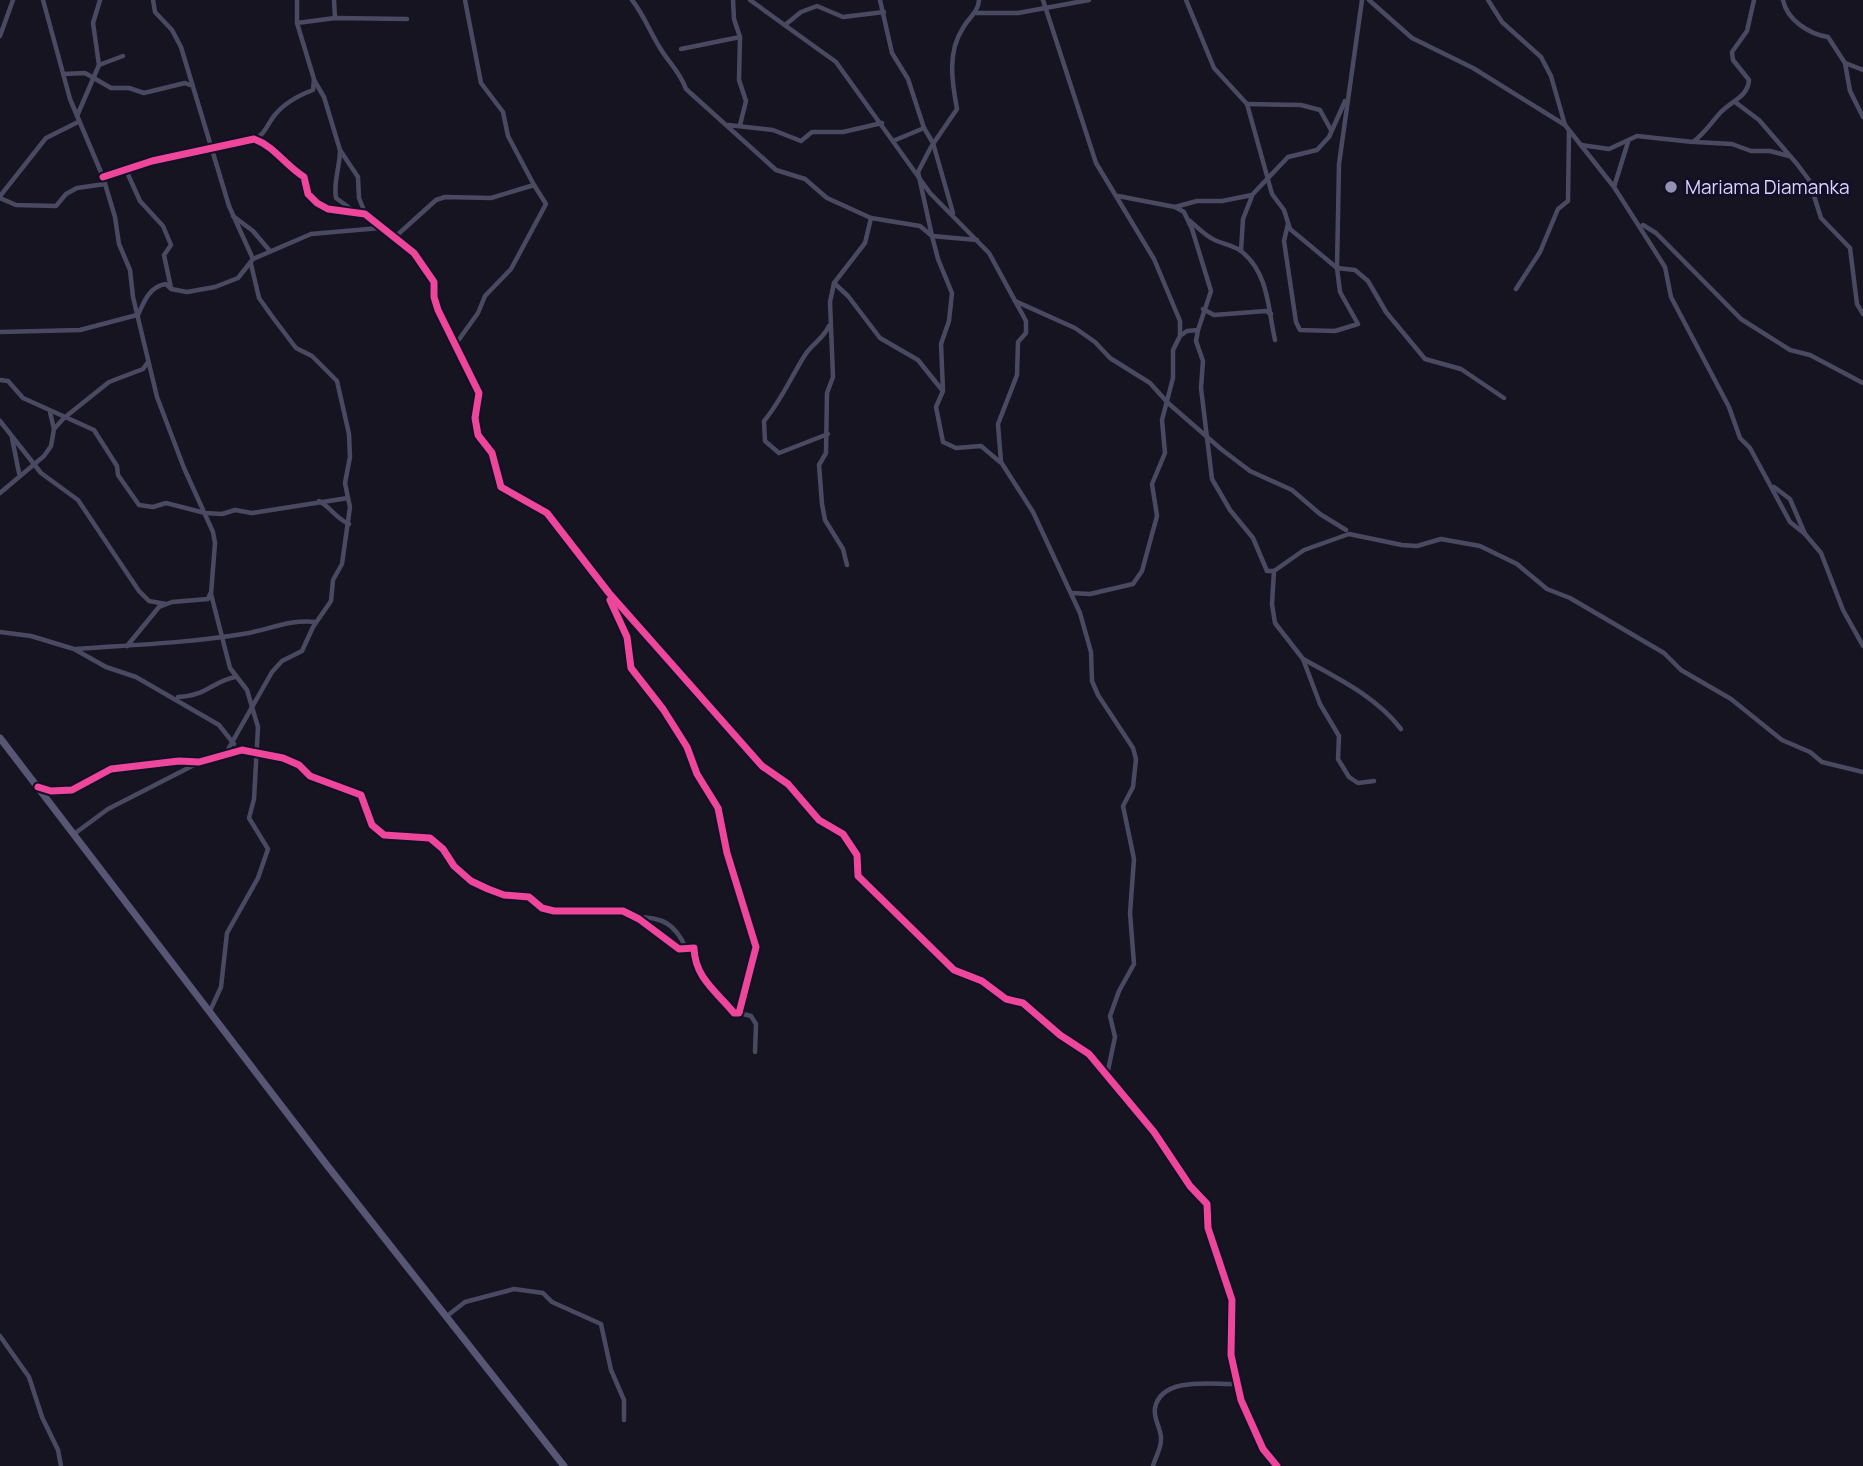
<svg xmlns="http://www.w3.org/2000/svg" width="1863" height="1466" font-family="Manrope,sans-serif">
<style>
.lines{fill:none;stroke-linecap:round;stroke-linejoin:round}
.street{stroke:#4a4962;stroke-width:4.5}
.secondary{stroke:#575674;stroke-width:7}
.cycleway-casing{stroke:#130f26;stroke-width:11}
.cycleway{stroke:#ed469a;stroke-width:7}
.poi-dot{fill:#9591b1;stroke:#130f26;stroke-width:2.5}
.labels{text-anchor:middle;stroke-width:6;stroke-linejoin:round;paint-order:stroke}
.poi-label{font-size:19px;fill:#d9d4ff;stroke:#130f26;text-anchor:start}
</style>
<rect width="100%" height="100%" fill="#161421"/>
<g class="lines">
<g class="street">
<path d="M43,0L70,99L103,177L115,217L119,244L130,270L133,297L157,397L184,468L213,532L215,543L211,594L230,668L247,690L258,727L254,799L249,818L268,849L258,878L227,933L221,987L210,1011"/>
<path d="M153,0L155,12L172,30L181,47L229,206L253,259"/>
<path d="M334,0L335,18"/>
<path d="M632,0C644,15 650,32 660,48C669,63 680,72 686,89L776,170L805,179L827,198L871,218L920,226L932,236L938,259L952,293L949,321L941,344L943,391L936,407L943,442L956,448L981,446L1000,462"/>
<path d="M733,0L734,19L740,37L739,80L746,101L740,125"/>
<path d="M750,0L836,62L930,193L989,253L1026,321V333L1018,342L1017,375L998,424L1001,462L1033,512L1080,613L1091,652L1092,681L1098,695L1133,748L1136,759L1133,787L1123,806L1134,859L1130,913L1134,964L1119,991L1110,1016L1115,1037L1107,1075"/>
<path d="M880,0L892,53L908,79L924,128L893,141"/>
<path d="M1043,0L1096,163L1154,259L1180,321V336"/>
<path d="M1186,0L1214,68L1247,104L1272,194L1284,210L1290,229L1337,268L1355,270L1368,281L1386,312L1425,359L1461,369L1504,398"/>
<path d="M1369,0L1412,38L1473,68L1565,125L1614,187L1665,267L1671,297L1729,407L1740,438L1750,448L1790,522L1805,534L1821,553L1843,610L1863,646"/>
<path d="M1488,0L1502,22L1541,57L1551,76L1565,125"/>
<path d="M1783,0C1787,20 1809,34 1828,37L1845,63L1850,91L1863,117"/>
<path d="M976,13H1018L1089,0"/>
<path d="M297,23L335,18L407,19"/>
<path d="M785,25L801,12L817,6L843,17L884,12"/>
<path d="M0,36L13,0"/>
<path d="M681,49L740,37"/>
<path d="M1845,63L1863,70"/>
<path d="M99,65L123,56"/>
<path d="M64,74L85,73L111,88H129L144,93L185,83L190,85"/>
<path d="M314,80L324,97L340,150L358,177L359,198L365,213"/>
<path d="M1735,102L1759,120L1797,164L1809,180L1821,218L1850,248L1857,304L1863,314"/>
<path d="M1247,104L1301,105L1320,110L1331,130"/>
<path d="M77,116L99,65L93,23L100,0"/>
<path d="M728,125L773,130L801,141L812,132H843L882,123"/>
<path d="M924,128L933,143L953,213"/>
<path d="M255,139C265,134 267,125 274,116C284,103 297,96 313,90L314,79L297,23V0"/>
<path d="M1695,142L1732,144L1751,151H1770L1789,156"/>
<path d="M1581,145L1609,149L1637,136L1693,142C1705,133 1711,123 1720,113C1731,101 1748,97 1749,80L1733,60L1732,52L1747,31L1754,0"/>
<path d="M340,150C340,168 333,181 336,198L351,209"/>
<path d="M126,170L140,201L163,226L171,245L164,255L171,288"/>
<path d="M103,177L152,161L254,139C274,146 285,165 304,177L308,194L317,203L328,209L365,214L414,253L434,282V297L438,310L479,393L475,418L478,435L492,453L501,487L547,513L609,593L762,766L788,784L819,820L843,834L857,855L858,876L954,970L982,981L1006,999L1023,1003L1060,1035L1089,1054L1154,1132L1190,1186L1207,1204L1208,1228L1232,1300L1231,1355L1241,1400L1263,1449L1277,1466"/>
<path d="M1614,187L1628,142"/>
<path d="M0,196L46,138L78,122"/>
<path d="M0,198L16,205L56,206L66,194L77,188L105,184"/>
<path d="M1175,207L1197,201H1222L1252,195L1288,157L1317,150L1329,137L1345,101"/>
<path d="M233,216L253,231L270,251"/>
<path d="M1190,221C1197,227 1204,234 1211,238C1220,244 1232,244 1241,251C1269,273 1268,309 1275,340"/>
<path d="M1288,224L1284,241L1296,322L1300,330L1335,331L1358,324L1340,292L1337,268L1339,164L1362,0"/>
<path d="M1643,225L1656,233L1741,319L1790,350L1810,355L1863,383"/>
<path d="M395,237L436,200L445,197L491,198L534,185L508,136L503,112L481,83L465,0"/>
<path d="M977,240L932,236L918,172L931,147L957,109C952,82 947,52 963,28C969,17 978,13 979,0"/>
<path d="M1241,251L1243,219L1252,196"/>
<path d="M834,283L848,296L880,338L918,360L942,390"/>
<path d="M1516,289L1540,252L1558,209L1568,201L1569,131"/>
<path d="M1015,301L1075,328L1095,342L1110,358L1150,383L1168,403L1221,449L1250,471L1292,490L1320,514L1346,530"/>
<path d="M1203,309L1214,315L1266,311L1271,314"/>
<path d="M138,315C144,301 150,286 166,284L171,289L187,292L215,287L238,278L253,259L311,234L380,228"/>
<path d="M1198,330L1196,341L1203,361L1201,388L1212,479L1230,510L1253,538L1267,571H1274L1304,550L1349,534L1402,545L1417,546L1441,539L1480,546L1517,564L1547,589L1570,598L1664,653L1681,670L1731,699L1782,740L1810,752L1822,762L1863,772"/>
<path d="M0,332L80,330L137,315"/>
<path d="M455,345L478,313L485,296L511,269L546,204L534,185"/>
<path d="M0,380L8,381L23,398L94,430L117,466L118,475L139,505L153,507L166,503L205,513L222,514L235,510L252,513L348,498L345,483L350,457L349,434L337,381L312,356L296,348L274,319L259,298L251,264"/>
<path d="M50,412L54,429"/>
<path d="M0,421L41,473L78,500L139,591L149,601L166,604"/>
<path d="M828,434L779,453L765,441L764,421C781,401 791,377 805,355C812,344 823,339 829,326"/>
<path d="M12,438L19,473"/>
<path d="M1774,487L1790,499L1805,534"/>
<path d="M0,493L44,456L51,446L54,429L64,418L109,382L143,369L148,362"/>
<path d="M319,501C332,508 335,518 349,524"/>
<path d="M847,565L843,549L825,520L822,504L819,465L826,453L827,393L833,377L830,302L834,283L865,243L871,218"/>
<path d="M1274,571L1272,604L1275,623L1303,659L1320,704L1339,736L1338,759L1349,777L1358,783L1374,781"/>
<path d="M1071,593L1090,594L1133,584L1142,571L1157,516L1152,484L1165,453L1162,420L1173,378V350L1180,336L1187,331L1198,330L1211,291L1192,229L1184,212L1175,207L1118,196"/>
<path d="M0,632L31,636L74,649L106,667L136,677L219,725L234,744"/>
<path d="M127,646L159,607L172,602L208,599L210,594"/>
<path d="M76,649C132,645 187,643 243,634C269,630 288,619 316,622"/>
<path d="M1303,659C1339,679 1375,696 1401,729"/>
<path d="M178,697C206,696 212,682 235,677"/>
<path d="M226,753L272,672L282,661L302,651L313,627L331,601L333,580L342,564L350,507L348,498"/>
<path d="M40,787L51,791L72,790L111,769L179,761L199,762L242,750L283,758L299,765L310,776L361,795L372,825L384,835L430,838L443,849L454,866L471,881L488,889L504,895L529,897L542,908L554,911H623L639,919L679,949L694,948C695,978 716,991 734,1013H739L756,947L727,853L718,808L697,774L687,747L663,709L631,668L627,637L611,606L609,594"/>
<path d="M74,834L108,809L198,763"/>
<path d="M636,917C663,917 675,924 686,948"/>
<path d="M739,1013L751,1016L756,1024L755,1052"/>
<path d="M447,1316L465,1302L514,1289L543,1293L552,1302L601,1324L611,1370L624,1400V1420"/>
<path d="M0,1336L29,1377L42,1417L58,1450L61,1466"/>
<path d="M1153,1466C1155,1458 1161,1449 1161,1440C1162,1429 1153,1420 1155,1408C1161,1377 1210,1384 1232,1384L1237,1377"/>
</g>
<path class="secondary" d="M0,738L326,1164L564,1466"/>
<defs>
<g id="cycleway">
<path d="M103,177L152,161L254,139C274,146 285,165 304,177L308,194L317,203L328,209L365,214L414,253L434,282V297L438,310L479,393L475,418L478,435L492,453L501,487L547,513L609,593L762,766L788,784L819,820L843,834L857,855L858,876L954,970L982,981L1006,999L1023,1003L1060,1035L1089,1054L1154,1132L1190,1186L1207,1204L1208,1228L1232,1300L1231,1355L1241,1400L1263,1449L1277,1466"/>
<path d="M38,787L51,791L72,790L111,769L179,761L199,762L242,750L283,758L299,765L310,776L361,795L372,825L384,835L430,838L443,849L454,866L471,881L488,889L504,895L529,897L542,908L554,911H623L639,919L679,949L694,948C695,978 716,991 734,1013H739L756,947L727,853L718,808L697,774L687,747L663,709L631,668L627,637L610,600"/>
</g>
</defs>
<use href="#cycleway" class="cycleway-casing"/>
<use href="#cycleway" class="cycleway"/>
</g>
<circle class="poi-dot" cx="1671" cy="187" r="7"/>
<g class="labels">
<g class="poi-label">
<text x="1685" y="194">Mariama Diamanka</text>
</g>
</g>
</svg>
